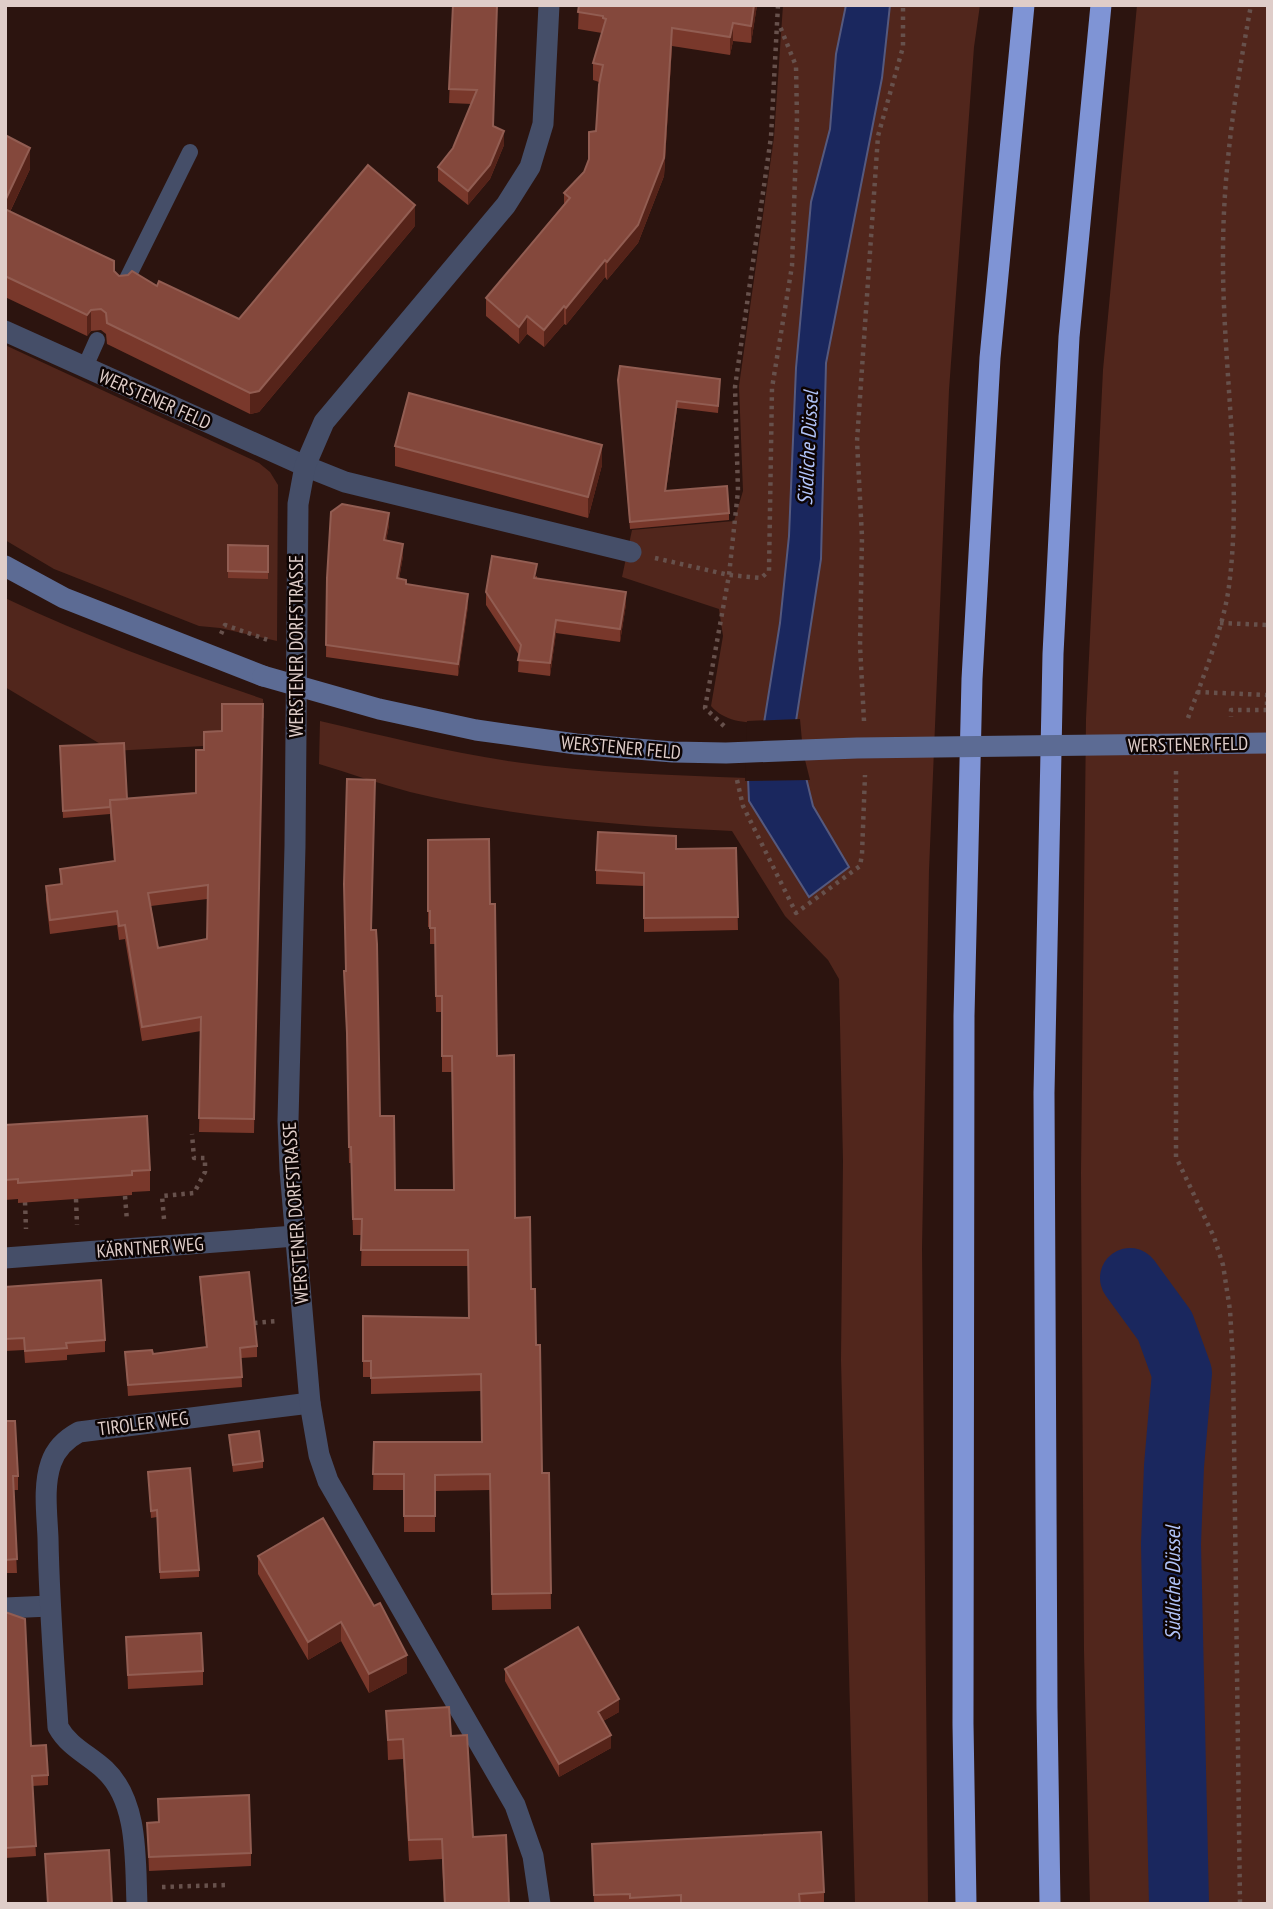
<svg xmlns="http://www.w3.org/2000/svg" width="1273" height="1909" font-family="'PT Sans Narrow',sans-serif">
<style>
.green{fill:#51261c}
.water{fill:#1a275e;stroke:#55597e;stroke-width:2}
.pier{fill:#2c140f}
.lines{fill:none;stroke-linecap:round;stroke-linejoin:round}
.river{stroke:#1a275e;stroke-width:60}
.path{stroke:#67514c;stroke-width:4.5;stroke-dasharray:3.5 5;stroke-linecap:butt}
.lane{stroke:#454e68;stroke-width:16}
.street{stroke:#454e68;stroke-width:21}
.secondary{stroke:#5c6b94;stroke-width:21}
.highway{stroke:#7f94d5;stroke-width:21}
.secondary-bridge{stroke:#5c6b94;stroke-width:21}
.wall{fill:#79382b;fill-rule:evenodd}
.shaded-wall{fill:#552319}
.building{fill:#84483c;stroke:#925d52;stroke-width:2;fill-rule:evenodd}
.labels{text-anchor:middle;stroke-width:5;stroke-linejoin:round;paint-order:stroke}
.street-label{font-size:19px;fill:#dfcdc9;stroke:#0d0403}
.water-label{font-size:21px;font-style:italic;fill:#b1c3f8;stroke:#0d0403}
</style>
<rect width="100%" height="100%" fill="#2c140f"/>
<g class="green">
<path d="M783,5H846L836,54L830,129L811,202L796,368L789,536L780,623L764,723C744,723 724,721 711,706L723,636L719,609L622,577L632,530L734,521L743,491L739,386L774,137Z"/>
<path d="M890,5H980L974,47L949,390L929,870L922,1248L928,1904H855L841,1360L843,1161L839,979L828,960L785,916L732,831C624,826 516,818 410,792C380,784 349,773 319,764L320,721C383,736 445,751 508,761C587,773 669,775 748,778L809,896L849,867L813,806L800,753L796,721L821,559L826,363L882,78Z"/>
<path d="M1137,5H1268V1904H1185L1183,1531L1193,1389L1191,1357L1136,1265L1125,1276L1167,1355L1170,1904H1090L1084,1651L1081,1173L1086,719L1103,370Z"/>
<path d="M5,345L259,463L270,472L278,485L277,641L220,628L199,626L54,569L5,540Z"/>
<path d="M5,598C89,638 175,669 263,699L264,718H222V745L112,751L5,687Z"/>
</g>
<path class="water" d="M846,5H890L882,78L826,363L821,559L796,721L800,753L813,806L849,867L809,897L749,801L748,778L764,723L780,623L789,536L796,368L811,202L830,129L836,54Z"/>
<path class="pier" d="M800,719L803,752L810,780L745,781L747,721Z"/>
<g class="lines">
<path class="river" d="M1130,1278L1165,1326L1182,1373L1174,1466L1171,1544L1179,1904"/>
<g class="path">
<path d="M655,558L729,575L761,578L769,571L772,388L792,266L797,118L796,66L779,24"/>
<path d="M1220,623L1268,625"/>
<path d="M221,634L225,625L271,641"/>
<path d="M1197,692L1267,695V710H1231V717"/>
<path d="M1188,718C1202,680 1224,626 1229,586C1243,479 1222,362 1223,253C1223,169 1236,87 1251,5"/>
<path d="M864,721L860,646L862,537L857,441L878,136L903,47V5"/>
<path d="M724,726L705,708L729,575L738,491L735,387L771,137L778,5"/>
<path d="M1176,771V1157L1214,1237L1223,1265L1230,1310L1233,1361L1240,1904"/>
<path d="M737,780L743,806L796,913L860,866L862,854L865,775"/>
<path d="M125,1196L127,1221"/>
<path d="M76,1199L77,1225"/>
<path d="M25,1202L26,1229"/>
<path d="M164,1219L162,1196L194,1193L205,1172V1158H194L192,1134"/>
<path d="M254,1323L278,1321"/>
<path d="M162,1887L226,1885"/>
</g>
<g class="lane">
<path d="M123,287L190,152"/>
<path d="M85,367L97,340"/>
</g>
<g class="street">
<path d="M5,331L305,466L345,482L631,552"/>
<path d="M5,1258L295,1236"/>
<path d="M5,1608L50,1606"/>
<path d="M137,1904C135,1861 139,1802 105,1770C89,1755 69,1747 58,1727C54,1664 49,1601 48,1538C47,1514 43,1486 51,1463C56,1448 66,1439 79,1432L310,1403"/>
<path d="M540,1904L533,1856L515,1805L328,1481L319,1455L310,1403L290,1170L288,1121L295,846L298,504L305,466L324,422L506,205L530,167L543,124L549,5"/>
</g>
<path class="secondary" d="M5,566L64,598L263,676"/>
<g class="highway">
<path d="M966,1904L963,1724L964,1016L972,679L990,358L1024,5"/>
<path d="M1050,1904L1047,1708L1044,1093L1053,654L1069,337L1101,5"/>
</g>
<path class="secondary-bridge" d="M263,676L379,709L476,730L576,744L673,752L726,753L857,748L1268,743"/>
</g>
<g class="wall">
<path d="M453,5L493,126L504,145L490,179L468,205L438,181V167L453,148L472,104L449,103Z"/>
<path d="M579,5H757L751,43L733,41L730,55L672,46L664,176L638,243L607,280L605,277L566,325L564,324L544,347L527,334L519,344L486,316V298L564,204V193L584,172L589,159L596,131L599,82L593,80V63L602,33L578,29Z"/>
<path d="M5,135L30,169L10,212L114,271L119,276L157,286L239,319L415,226L259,412L250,414L107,344L106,334L101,330L91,331L87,336L5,297Z"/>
<path d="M618,380L720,386L718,413L677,408L666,491L729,513V520L630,529Z"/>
<path d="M395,446L602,465L588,518L395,466Z"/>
<path d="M389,525L386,541L403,556L399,579L406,584L468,606L458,676L326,657L327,578Z"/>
<path d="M228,545L268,546V579L228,578Z"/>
<path d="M537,576V579L626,604L620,642L556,633L550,676L518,672L519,655L486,605V592Z"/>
<path d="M263,704L254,1133L199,1132L201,1031L142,1041L125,939L119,940L117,925L50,934L46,900V886L60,884V869L114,862L110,814L63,818L60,746L127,799L196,793L204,750L222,731ZM207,899V939L158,948L151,906Z"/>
<path d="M428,840L490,904L497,1056L515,1218L531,1289L536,1345L542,1473H549L551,1609L492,1610L490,1490L435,1491V1532H404V1490H373L374,1442H482L481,1391L371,1394V1377H363V1316L469,1318L468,1266H361L362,1235H353L351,1163H349L347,1049L344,971H346L372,930L380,1116L395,1190H453L452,1072H442V1012H436L435,944H430V927H428Z"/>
<path d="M736,848L738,930L644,932V886L596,884V870L676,849Z"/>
<path d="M5,1125L150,1170V1191L132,1192V1195L18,1203V1199L5,1200Z"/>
<path d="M200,1277L257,1346V1357L241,1358L242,1387L128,1396L125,1352L153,1354L206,1347L200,1288Z"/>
<path d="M5,1287L105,1340V1352L67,1355V1360L25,1363L24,1350L5,1351Z"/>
<path d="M5,1421L18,1476V1490H13L17,1573H5Z"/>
<path d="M229,1435L263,1461V1468L233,1472Z"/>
<path d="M148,1472L199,1570V1577L160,1579L157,1517L151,1518Z"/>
<path d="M258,1556L407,1673L369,1693L341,1641L308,1660L258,1574Z"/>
<path d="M5,1612L31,1746L48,1775V1785L32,1786L36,1856L5,1858Z"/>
<path d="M126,1637L203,1671V1685L128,1689Z"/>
<path d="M505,1669L619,1712L603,1721L611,1748L559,1777L505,1681Z"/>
<path d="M386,1711L451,1736L473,1837L509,1904H444L442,1859L409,1861L403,1759L388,1760Z"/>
<path d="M158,1799L251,1853V1866L149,1871L147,1823L159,1822Z"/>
<path d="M592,1844L824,1892V1904H594Z"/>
</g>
<g class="shaded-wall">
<path d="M754,5H757L751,43V26Z"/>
<path d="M733,23V41L730,55V37Z"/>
<path d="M672,28V46L664,176L638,243L607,280V262Z"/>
<path d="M504,131V145L490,179L468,205V191Z"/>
<path d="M30,148V169L5,222V201Z"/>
<path d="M415,205V226L259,412L250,414V393Z"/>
<path d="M605,260V277L566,325V308Z"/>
<path d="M564,306V324L544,347V330Z"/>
<path d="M91,310V331L87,336V315Z"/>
<path d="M527,316V334L519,344V327Z"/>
<path d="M677,401V408L665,498V491Z"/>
<path d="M602,445V465L588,518V497Z"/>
<path d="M389,513V525L384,552V540Z"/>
<path d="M403,544V556L397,590V578Z"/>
<path d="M626,592V604L620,642V629Z"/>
<path d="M468,594V606L458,676V664Z"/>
<path d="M556,620V633L550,676V663Z"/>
<path d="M341,1622V1641L308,1660V1642Z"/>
<path d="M407,1655V1673L369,1693V1674Z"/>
<path d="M619,1699V1712L598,1724V1712Z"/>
<path d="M611,1735V1748L559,1777V1764Z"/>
</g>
<g class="building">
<path d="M453,5H497L493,126L504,131L490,165L468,191L438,167L453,148L477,90L449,89Z"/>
<path d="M579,5H754L751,26L733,23L730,37L672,28L664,158L638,225L607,262L605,260L566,308L564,306L544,330L527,316L519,327L486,298L570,198L564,193L584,172L589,159V132L596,131L599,85L603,65L593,63L606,19L603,18V16L578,12Z"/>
<path d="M5,135L30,148L5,201Z"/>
<path d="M368,165L415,205L259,391L250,393L107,323L106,313L101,309L91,310L87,315L5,276V209L114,261V271L119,276L128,275L132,271L157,286L159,281L239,319Z"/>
<path d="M620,366L720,379L718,406L677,401L665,491L727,486L729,513L630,522L618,380Z"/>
<path d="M409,393L602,445L588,497L395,446Z"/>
<path d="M342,504L389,513L384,540L403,544L397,578L406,580V584L468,594L458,664L326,645L327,578L331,512Z"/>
<path d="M228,545L268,546V572L228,571Z"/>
<path d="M492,556L537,564L534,578L626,592L620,629L556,620L550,663L518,660L521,645L486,592Z"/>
<path d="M222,704H263L254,1119L199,1118L201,1017L142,1027L125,925L119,926L117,911L50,920L46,886L62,884L60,869L115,861L110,800L196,793V750H204V732L222,731ZM208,885L207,939L158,948L148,893Z"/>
<path d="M124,743L127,799L110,800V807L63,811L60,746Z"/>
<path d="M347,779L375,780L371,930H376L377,944L380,1116H394L395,1190H454L452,1056H442V996H436L435,928H430V911H428V840L489,839L490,904H495L497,1056L514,1055L515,1218L530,1217L531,1289H535L536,1345H540L542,1473H549L551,1593L492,1594L490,1474L435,1475V1516H404V1474H373L374,1442H482L481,1374L371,1378V1361H363V1316L469,1318L468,1250H361L362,1219H353L351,1147H349L347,1033L344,971H346L344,884Z"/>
<path d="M598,832L676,836V849L736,848L738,917L644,918V873L596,870Z"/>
<path d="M147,1116L150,1170L132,1171V1175L18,1183V1179L5,1180V1125Z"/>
<path d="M249,1272L257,1346L240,1348L242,1377L128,1385L125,1352L152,1350L153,1354L207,1347L200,1277Z"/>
<path d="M101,1280L105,1340L66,1343L67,1348L25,1351L24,1338L5,1339V1287Z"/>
<path d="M5,1421H15L18,1476H13L17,1559L5,1560Z"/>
<path d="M259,1431L263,1461L233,1465L229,1435Z"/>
<path d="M190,1468L199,1570L160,1572L157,1510L151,1511L148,1472Z"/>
<path d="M323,1518L374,1606L380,1603L407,1655L369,1674L341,1622L308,1642L258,1556Z"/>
<path d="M5,1612L25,1619L31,1746L46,1745L48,1775L32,1776L36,1846L5,1848Z"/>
<path d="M578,1627L619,1699L598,1712L611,1735L559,1764L505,1669Z"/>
<path d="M201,1633L203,1671L128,1675L126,1637Z"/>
<path d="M449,1707L451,1736L467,1735L473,1837L506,1835L509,1904H445L442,1839L409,1840L403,1739L388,1740L386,1711Z"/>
<path d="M249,1795L251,1853L149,1857L147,1823L159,1822L158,1799Z"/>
<path d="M821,1832L824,1892L799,1894L800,1904H681V1895L630,1898V1894L594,1895L592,1844Z"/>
<path d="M109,1850L112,1904H48L45,1854Z"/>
</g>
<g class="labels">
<g class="street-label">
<text transform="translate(155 399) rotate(24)" y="7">WERSTENER FELD</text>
<text transform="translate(296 646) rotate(-90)" y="7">WERSTENER DORFSTRASSE</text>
<text transform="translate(1188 744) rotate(-1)" y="7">WERSTENER FELD</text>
<text transform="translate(621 747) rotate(5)" y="7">WERSTENER FELD</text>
<text transform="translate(295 1213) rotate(-94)" y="7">WERSTENER DORFSTRASSE</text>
<text transform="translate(150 1247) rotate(-4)" y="7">KÄRNTNER WEG</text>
<text transform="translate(143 1423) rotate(-7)" y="7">TIROLER WEG</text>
</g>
<g class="water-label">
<text transform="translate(808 448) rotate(-87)" y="7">Südliche Düssel</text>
<text transform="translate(1173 1583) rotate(-90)" y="7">Südliche Düssel</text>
</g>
</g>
<rect width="1273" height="1909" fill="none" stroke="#dfcdc9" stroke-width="14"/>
</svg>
